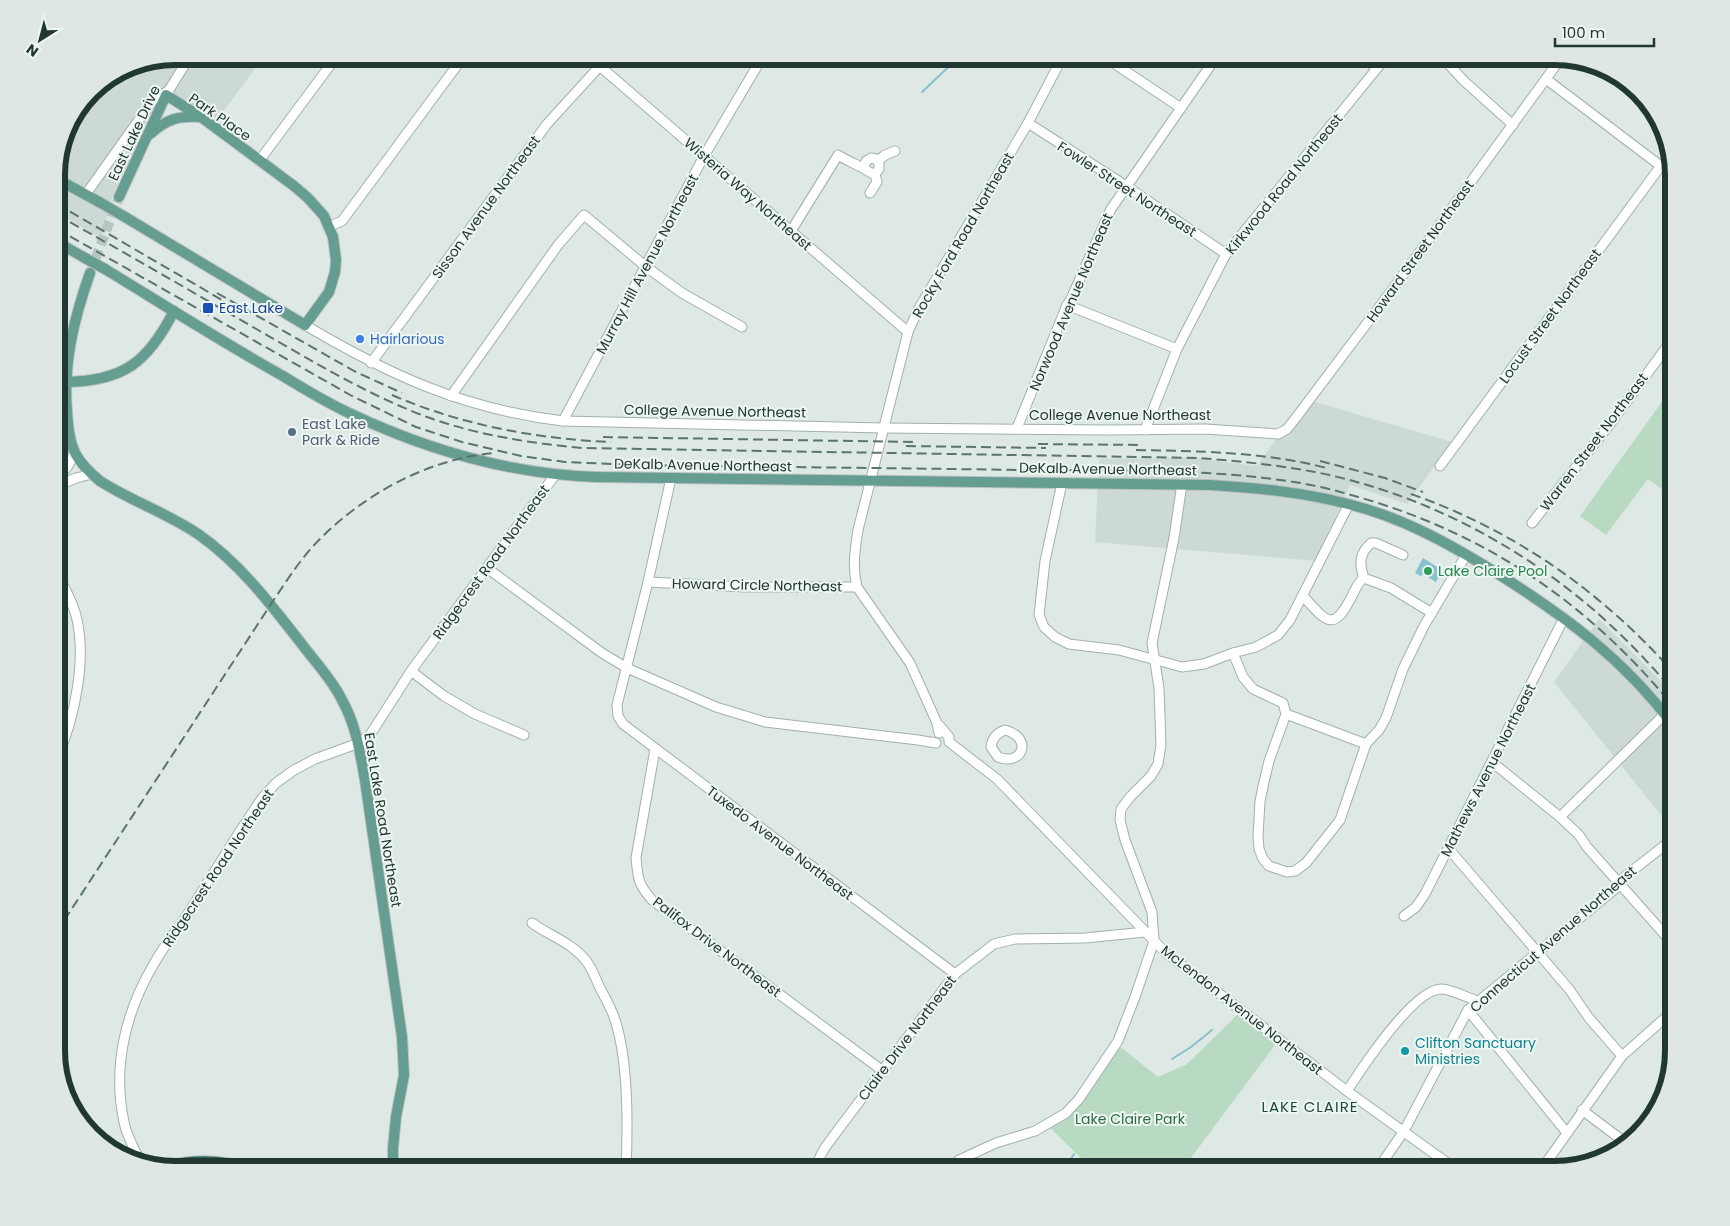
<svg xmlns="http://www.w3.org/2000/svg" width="1730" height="1226" font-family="Poppins,sans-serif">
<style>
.built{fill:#cdd9d4}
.green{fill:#b8dac2}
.water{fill:#88c0cc}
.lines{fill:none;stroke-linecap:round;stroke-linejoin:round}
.stream{stroke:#88c0cc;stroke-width:2}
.major-tunnel{stroke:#b8c6c1;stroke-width:10;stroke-dasharray:10 5;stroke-linecap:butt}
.minor-casing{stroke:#a2b0ac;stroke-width:11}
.major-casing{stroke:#bcc3c2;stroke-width:12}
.highway-casing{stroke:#bcc3c2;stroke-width:14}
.minor{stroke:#fff;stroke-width:9}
.major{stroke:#659d90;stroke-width:10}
.highway{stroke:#2e6259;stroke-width:12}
.rail{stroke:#5b746e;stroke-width:2;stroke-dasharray:10 5;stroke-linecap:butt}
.major-bridge-casing{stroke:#bcc3c2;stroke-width:12;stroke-linecap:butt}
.major-bridge{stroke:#659d90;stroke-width:10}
.transit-dot{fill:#1a4fb4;stroke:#eef6f2;stroke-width:2}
.shop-dot{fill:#3f7fe0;stroke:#eef6f2;stroke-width:2}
.service-dot{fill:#5c6f8a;stroke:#eef6f2;stroke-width:2}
.leisure-dot{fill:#2e9e5b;stroke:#eef6f2;stroke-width:2}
.culture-dot{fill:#0f9aa8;stroke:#eef6f2;stroke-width:2}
.labels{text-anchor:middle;stroke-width:4;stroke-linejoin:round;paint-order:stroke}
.street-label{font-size:14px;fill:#213832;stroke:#eef6f2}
.transit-label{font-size:14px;fill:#164399;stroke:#eef6f2;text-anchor:start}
.shop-label{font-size:14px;fill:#366cbe;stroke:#eef6f2;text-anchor:start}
.service-label{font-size:14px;fill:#4e5e75;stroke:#eef6f2;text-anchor:start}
.leisure-label{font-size:14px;fill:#27864d;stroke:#eef6f2;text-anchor:start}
.culture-label{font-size:14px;fill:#0d838f;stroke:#eef6f2;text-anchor:start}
.park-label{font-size:14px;fill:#2d6c47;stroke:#eef6f2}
.neighbourhood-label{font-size:15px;letter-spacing:1px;fill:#1e483f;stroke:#eef6f2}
.rim{fill:none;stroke:#213832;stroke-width:6}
</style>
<rect width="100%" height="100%" fill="#dee9e5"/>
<g class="built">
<path d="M175,56H264L212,127L160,92L113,195L101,239L57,212V167L68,123L96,86L130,65Z"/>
<path d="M1305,399L1452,442L1407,504L1350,485L1316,561L1095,542L1099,459L1195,458L1257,466Z"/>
<path d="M1599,619L1667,687L1674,697V831L1554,682Z"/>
</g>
<g class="green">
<path d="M1674,385V498L1648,479L1606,535L1580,516Z"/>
<path d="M1240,1012L1278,1041L1185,1166L1175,1159L1166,1170H1081L1086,1163L1046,1124L1069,1110L1118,1045L1158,1077L1187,1064Z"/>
</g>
<path class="water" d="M1423,558L1442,570L1436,582L1423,574L1421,576L1415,573Z"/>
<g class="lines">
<g class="stream">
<path d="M922,92L960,56"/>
<path d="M1172,1059L1191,1047L1212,1030"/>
<path d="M1064,1170L1074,1154"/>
</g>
<path class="major-tunnel" d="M90,273L119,197"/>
<defs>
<g id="minor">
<path d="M588,56L908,332"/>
<path d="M1103,56L1181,108"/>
<path d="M1360,56L1377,68"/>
<path d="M1441,56L1464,81L1513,125"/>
<path d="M1546,79L1674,176"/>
<path d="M166,95L190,56"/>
<path d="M1028,123L1126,186L1226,254"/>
<path d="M259,161L337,56"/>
<path d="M878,161L885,155L895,151"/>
<path d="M870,193L877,182L875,174"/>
<path d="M86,194L153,100L168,91"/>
<path d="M330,226L342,221L464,56"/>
<path d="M791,231L838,155C846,160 853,163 861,167C867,169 868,173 875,174L879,169V163L876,159L871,158L866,161L864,167"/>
<path d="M1067,305L1177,349"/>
<path d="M305,325C391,376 464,409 563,421L884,428L1109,430L1205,429L1278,434L1287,429L1298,415L1392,290L1561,58"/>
<path d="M371,363L547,124L599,67L607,56"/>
<path d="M451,396L558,245L584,215L645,266L682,293L742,327"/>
<path d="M563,421L704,156L763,56"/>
<path d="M1017,428L1067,305L1071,299L1111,209L1217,56"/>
<path d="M1145,430L1177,349L1226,254L1387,56"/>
<path d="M1440,466L1660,167"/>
<path d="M671,478L648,582L617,705L618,716L623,724L955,974"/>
<path d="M57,479L68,466L75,452"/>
<path d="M1062,483L1045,561L1039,615L1044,627L1055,637L1069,644L1119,650L1182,667L1204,664L1233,653L1256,647L1278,635L1290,620L1349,504"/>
<path d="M57,486L76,478L92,474"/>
<path d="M1532,523L1613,420L1674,337"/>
<path d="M487,568L602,653L627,668L716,707L765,722L918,740L936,743"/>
<path d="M1364,578L1391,588L1432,613"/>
<path d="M648,582L745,587H857"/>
<path d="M1303,596C1328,624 1334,632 1353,594C1356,588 1358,582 1364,578C1359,564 1359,554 1371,543H1376L1403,555"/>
<path d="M1233,653L1243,677L1253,689L1283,703L1286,714L1269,761L1264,782L1260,801L1258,836L1259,849L1263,859L1269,866L1287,872L1295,871L1306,863L1340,820L1366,744L1379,730L1386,718L1403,669L1424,626L1466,555"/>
<path d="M411,671L444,696L475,714L524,735"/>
<path d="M1286,714L1366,744"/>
<path d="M939,725L949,737V742L997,779L1166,953L1347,1091L1457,1170"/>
<path d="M1005,730C1034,738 1022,767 998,757L991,747C992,739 996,733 1005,730Z"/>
<path d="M939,733L937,723L910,663L857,587C852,567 855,550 858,530L908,332L918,310L1028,123L1063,56"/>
<path d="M655,749L636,858C638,879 638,884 652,900L883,1071"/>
<path d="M57,758C75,718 88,655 75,612C71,599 64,586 57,574"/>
<path d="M1492,762L1560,817L1579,835L1587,847L1674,945"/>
<path d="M1560,817L1665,714"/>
<path d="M1448,848L1569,989L1589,1018L1622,1056"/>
<path d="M1404,916L1416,907L1425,894L1564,618"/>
<path d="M532,923C550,936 573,943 587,962C592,969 596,979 599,986C604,995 609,1005 613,1014C629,1056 628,1125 626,1170"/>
<path d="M1468,1010L1567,1133"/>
<path d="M1347,1091C1362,1068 1414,988 1442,989C1454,990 1467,998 1478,1001"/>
<path d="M1582,1110L1626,1143"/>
<path d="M138,1157C133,1146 126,1134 124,1122C112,1066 126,1010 155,962C165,944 178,929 189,912C214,873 237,834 263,797L276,783L294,770L315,759L359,743L370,735L411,671L555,475"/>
<path d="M1190,1169L1191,1170"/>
<path d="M818,1170C816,1157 828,1144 835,1134L955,974L994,944L1015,939L1085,938L1145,932"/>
<path d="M947,1170L959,1160L996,1143L1035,1131L1066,1113L1079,1099L1118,1041L1135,997L1154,941L1152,912L1125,840L1120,820L1121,809L1130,797L1151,776L1158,764L1161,745L1159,688L1152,643L1174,538L1182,484"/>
<path d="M1377,1170L1404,1131L1468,1010L1616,888L1619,881L1674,838"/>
<path d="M1541,1170L1622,1056L1674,1010"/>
</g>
<g id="major">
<path d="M150,134C167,119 177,116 200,117"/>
<path d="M57,179L101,203"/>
<path d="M119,197L166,95L201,117L294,186L308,198L324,216L333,237L336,260L335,272L329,292L305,325L125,217"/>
<path d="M57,242L85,258"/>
<path d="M105,269C164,305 222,342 283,376C304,389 326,402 349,413C427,450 509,474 596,477L1210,485C1257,488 1302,492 1348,504C1401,517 1448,543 1495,572C1565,616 1623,658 1674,726"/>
<path d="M90,273C74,318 63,363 67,412C68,426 69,440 75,453C81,464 90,473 100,481C131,501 167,513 198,534C241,564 272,606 304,647C317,664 333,681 342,700C356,725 360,752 365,780L402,1037L404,1075L396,1117L393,1148V1170"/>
<path d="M66,382C124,381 148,362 174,311"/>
</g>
<path id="highway" d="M165,1167C194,1160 222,1160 250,1170"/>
</defs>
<use href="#minor" class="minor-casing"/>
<use href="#major" class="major-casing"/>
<use href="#highway" class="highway-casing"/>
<use href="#minor" class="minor"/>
<use href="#major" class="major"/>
<use href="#highway" class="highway"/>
<g class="rail">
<path d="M57,204L222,300"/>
<path d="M57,215C124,252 191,291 258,330C312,361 368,395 427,417C477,435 529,443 582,448L1199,458C1238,461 1277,465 1315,472C1412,491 1507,538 1583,601C1616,628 1646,659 1674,692"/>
<path d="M57,229L352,396L416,427L462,442L521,456L565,462L636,465C764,467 893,468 1021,470C1112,471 1204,468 1294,482C1322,486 1348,494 1375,502C1498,541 1592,608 1674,707"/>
<path d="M217,293L354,371L402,393"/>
<path d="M392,395C461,425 537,439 611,442"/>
<path d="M603,437L913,442"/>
<path d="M1038,444L1143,445"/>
<path d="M906,446L1046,448"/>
<path d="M1136,450C1200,451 1264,452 1327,468"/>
<path d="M1320,461L1385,478L1423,492"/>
<path d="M1411,494C1514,530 1601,591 1674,673"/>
<path d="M56,933L271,604C286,582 300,559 319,540C364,494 430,458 495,453"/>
</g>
<defs>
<g id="major-bridge">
<path d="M101,203L125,217"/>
<path d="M85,258L105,269"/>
</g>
</defs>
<use href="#major-bridge" class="major-bridge-casing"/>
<use href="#major-bridge" class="major-bridge"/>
</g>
<rect class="transit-dot" x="202" y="302" width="12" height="12" rx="2.5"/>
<circle class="shop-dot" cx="360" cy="339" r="5"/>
<circle class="service-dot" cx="292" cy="432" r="5"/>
<circle class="leisure-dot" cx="1428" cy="571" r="5"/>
<circle class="culture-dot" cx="1405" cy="1051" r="5"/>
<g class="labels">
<g class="street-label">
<text transform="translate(220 117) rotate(35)" y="5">Park Place</text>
<text transform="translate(134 133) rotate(-65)" y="5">East Lake Drive</text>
<text transform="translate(1284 184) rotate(-51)" y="5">Kirkwood Road Northeast</text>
<text transform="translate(1127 189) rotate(33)" y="5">Fowler Street Northeast</text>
<text transform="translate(748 194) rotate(41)" y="5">Wisteria Way Northeast</text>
<text transform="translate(486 207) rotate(-54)" y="5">Sisson Avenue Northeast</text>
<text transform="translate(963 235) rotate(-60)" y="5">Rocky Ford Road Northeast</text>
<text transform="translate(1420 251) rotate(-54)" y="5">Howard Street Northeast</text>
<text transform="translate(647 264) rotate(-62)" y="5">Murray Hill Avenue Northeast</text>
<text transform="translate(1071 302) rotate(-67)" y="5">Norwood Avenue Northeast</text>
<text transform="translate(1550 316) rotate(-54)" y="5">Locust Street Northeast</text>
<text transform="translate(715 411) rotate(1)" y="5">College Avenue Northeast</text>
<text x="1120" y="420">College Avenue Northeast</text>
<text transform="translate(1594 442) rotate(-53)" y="5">Warren Street Northeast</text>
<text transform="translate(703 465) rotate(1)" y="5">DeKalb Avenue Northeast</text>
<text transform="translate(1108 469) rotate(1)" y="5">DeKalb Avenue Northeast</text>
<text transform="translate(491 562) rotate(-54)" y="5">Ridgecrest Road Northeast</text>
<text transform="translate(757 585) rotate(1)" y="5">Howard Circle Northeast</text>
<text transform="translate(1488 770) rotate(-63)" y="5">Mathews Avenue Northeast</text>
<text transform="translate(383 820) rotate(81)" y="5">East Lake Road Northeast</text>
<text transform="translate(780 843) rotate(37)" y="5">Tuxedo Avenue Northeast</text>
<text transform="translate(218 868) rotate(-56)" y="5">Ridgecrest Road Northeast</text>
<text transform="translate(1553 939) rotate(-41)" y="5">Connecticut Avenue Northeast</text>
<text transform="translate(717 947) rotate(37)" y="5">Palifox Drive Northeast</text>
<text transform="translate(1242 1010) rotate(38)" y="5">McLendon Avenue Northeast</text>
<text transform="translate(907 1038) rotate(-53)" y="5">Claire Drive Northeast</text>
</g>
<g class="transit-label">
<text x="219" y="313">East Lake</text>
</g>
<g class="shop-label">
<text x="370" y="344">Hairlarious</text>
</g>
<g class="service-label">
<text x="302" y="429">East Lake<tspan x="302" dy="16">Park &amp; Ride</tspan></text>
</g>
<g class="leisure-label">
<text x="1438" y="576">Lake Claire Pool</text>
</g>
<g class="culture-label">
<text x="1415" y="1048">Clifton Sanctuary<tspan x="1415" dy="16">Ministries</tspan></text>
</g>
<g class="park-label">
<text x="1130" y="1124">Lake Claire Park</text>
</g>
<g class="neighbourhood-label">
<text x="1310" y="1112">LAKE CLAIRE</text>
</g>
</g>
<path d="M0 0H1730V1226H0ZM175 65H1555A110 110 0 0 1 1665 175V1051A110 110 0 0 1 1555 1161H175A110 110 0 0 1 65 1051V175A110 110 0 0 1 175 65Z" fill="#dee7e3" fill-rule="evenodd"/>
<path class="rim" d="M175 65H1555A110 110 0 0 1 1665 175V1051A110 110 0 0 1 1555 1161H175A110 110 0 0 1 65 1051V175A110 110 0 0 1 175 65Z"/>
<g transform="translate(40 40) rotate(216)" stroke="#eef6f2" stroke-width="4" paint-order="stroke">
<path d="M0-4L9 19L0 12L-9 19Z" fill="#213832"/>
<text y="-8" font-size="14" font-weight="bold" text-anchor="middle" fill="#213832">N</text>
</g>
<path d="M1555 38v8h99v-8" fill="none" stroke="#213832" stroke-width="2.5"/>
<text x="1562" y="38" font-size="15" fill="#213832" stroke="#eef6f2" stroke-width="4" paint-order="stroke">100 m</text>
</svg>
